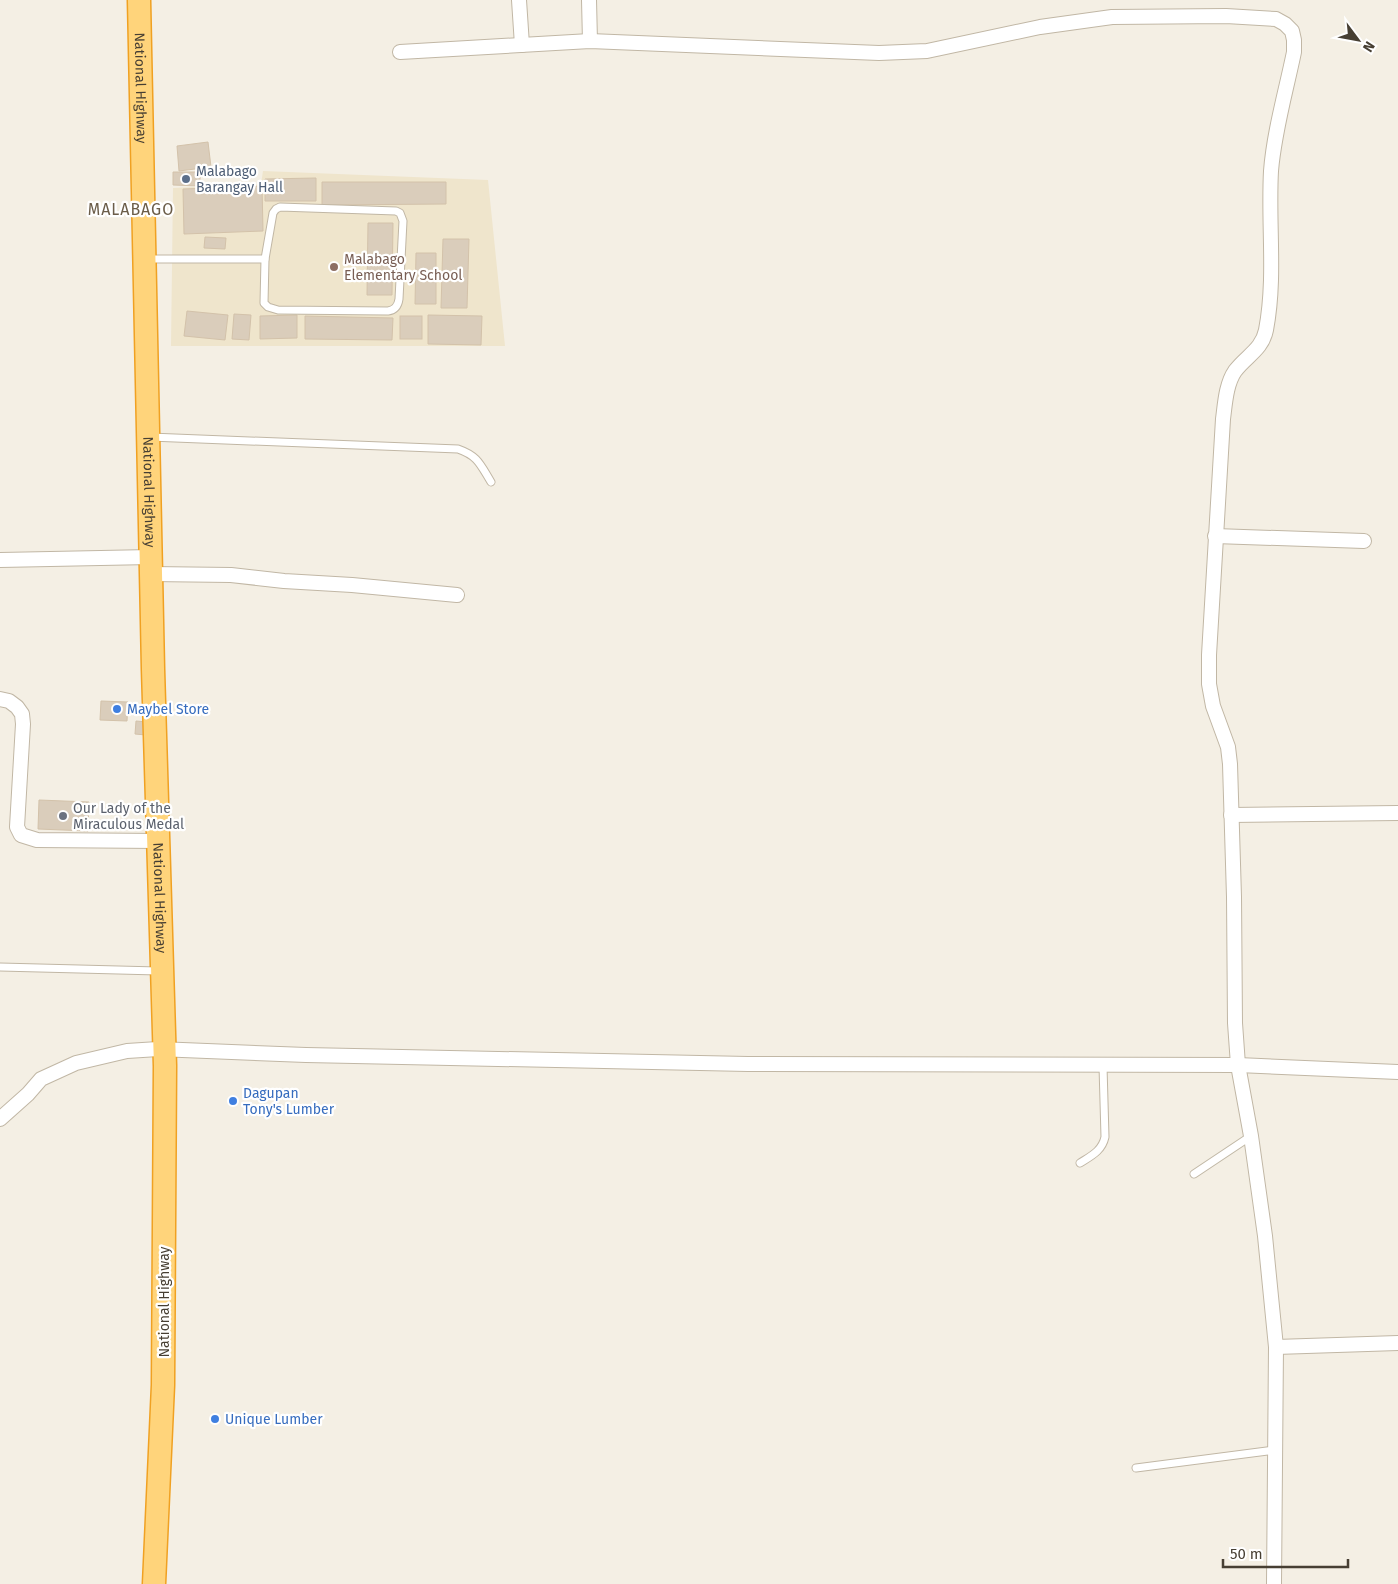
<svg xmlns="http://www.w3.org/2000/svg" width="1398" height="1584" font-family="'Fira Sans',sans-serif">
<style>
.education{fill:#efe5cc}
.building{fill:#dacdbb;stroke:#d3c2aa}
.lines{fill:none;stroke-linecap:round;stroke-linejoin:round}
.service-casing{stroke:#c1b7a5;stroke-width:9}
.minor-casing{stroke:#c1b7a5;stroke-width:16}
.trunk-casing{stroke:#f0a122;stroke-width:25}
.service{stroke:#fff;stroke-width:7}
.minor{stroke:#fff;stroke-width:14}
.trunk{stroke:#ffd47b;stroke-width:22}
.service-dot{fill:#5c6f8a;stroke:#fff;stroke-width:2}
.education-dot{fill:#8d6e63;stroke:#fff;stroke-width:2}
.shop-dot{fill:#3f7fe0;stroke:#fff;stroke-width:2}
.worship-dot{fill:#6b7280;stroke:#fff;stroke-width:2}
.labels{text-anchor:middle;stroke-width:4.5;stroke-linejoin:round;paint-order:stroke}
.street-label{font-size:14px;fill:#473f33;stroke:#fff}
.service-label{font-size:14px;fill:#4e5e75;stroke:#fff;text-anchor:start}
.education-label{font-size:14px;fill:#785e54;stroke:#fff;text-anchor:start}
.shop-label{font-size:14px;fill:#366cbe;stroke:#fff;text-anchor:start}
.worship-label{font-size:14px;fill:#5b616d;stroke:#fff;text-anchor:start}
.quarter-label{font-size:16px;letter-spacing:1px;fill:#6b5d49;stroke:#fff}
</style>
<rect width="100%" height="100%" fill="#f4efe4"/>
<path class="education" d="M263,171L488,180L505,346H171L173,188L261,184Z"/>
<g class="building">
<path d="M208,142L211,167L179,171L177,146Z"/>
<path d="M173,172H200V186L173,185Z"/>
<path d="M316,178V201H265V179Z"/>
<path d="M322,182H446V204L322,205Z"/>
<path d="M262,186L263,231L184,234L183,189Z"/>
<path d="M368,223H393L392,295H367Z"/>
<path d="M205,237L226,238L225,249L204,248Z"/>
<path d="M443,239H469L467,308H441Z"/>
<path d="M416,253H436V304H415Z"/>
<path d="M187,311L228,315L225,340L184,336Z"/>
<path d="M234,314L251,315L249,340L232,339Z"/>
<path d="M297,315V338L260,339V316Z"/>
<path d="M428,315L482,316L481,345L428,344Z"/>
<path d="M305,316L393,318L392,340L305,339Z"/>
<rect x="400" y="316" width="22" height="23"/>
<path d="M101,701L128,702L127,721L100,720Z"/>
<path d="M136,721L147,722L146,735L135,734Z"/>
<path d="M39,800L89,802L88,831L38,829Z"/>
</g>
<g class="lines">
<defs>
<g id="service">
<path d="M280,207L396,211L400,213L403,221L399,299C398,306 395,310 388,311L278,310L268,307L264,303L265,259L273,213L276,209Z"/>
<path d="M148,259H265"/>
<path d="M150,437L458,449C478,456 480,464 491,482"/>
<path d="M0,967L158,971"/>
<path d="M1080,1163C1091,1156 1102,1151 1105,1137L1103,1066"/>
<path d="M1194,1174L1251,1136"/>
<path d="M1136,1468L1275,1450"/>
</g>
<g id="minor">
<path d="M519,0L522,45"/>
<path d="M589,0L590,41"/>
<path d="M400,52L590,41L879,53L927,51L1040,27L1112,17L1226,16L1276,19L1285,24L1292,31L1294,40V52C1286,91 1274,132 1271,171C1268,225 1276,277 1266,330C1262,350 1246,356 1235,371C1226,384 1225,404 1223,419L1209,655V684L1213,706L1228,747L1230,764L1234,897L1235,1023L1238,1065L1251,1136L1265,1236L1276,1347L1274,1584"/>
<path d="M1215,536L1364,541"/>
<path d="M0,560L151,557"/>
<path d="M151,574L231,575L284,581L352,585L457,595"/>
<path d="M0,699L9,701L17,707L22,714L23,724L17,827L21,835L37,840L158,841"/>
<path d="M1231,815L1398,813"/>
<path d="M0,1119L28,1094L41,1079L76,1063L127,1051L158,1049L306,1055L748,1064L1238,1065L1398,1072"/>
<path d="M1276,1347L1398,1343"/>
</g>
<g id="trunk">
<path id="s1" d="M139,0L153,669L165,1066L163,1385L154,1584"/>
</g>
</defs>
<use href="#service" class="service-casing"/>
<use href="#minor" class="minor-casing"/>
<use href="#trunk" class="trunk-casing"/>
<use href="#service" class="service"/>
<use href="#minor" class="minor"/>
<use href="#trunk" class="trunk"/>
</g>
<circle class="service-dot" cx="186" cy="179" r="5"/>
<circle class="education-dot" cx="334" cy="267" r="5"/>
<g class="shop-dot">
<circle cx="117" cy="709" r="5"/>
<circle cx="233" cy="1101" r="5"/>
<circle cx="215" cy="1419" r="5"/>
</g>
<circle class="worship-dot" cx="63" cy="816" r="5"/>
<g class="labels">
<g class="street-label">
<text dy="5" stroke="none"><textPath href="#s1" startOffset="88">National Highway</textPath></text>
<text dy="5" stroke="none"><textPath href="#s1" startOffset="492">National Highway</textPath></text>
<text dy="5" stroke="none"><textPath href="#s1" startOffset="898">National Highway</textPath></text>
<text transform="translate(164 1302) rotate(-90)" y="5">National Highway</text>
</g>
<g class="service-label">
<text x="196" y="176">Malabago<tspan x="196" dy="16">Barangay Hall</tspan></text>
</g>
<g class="education-label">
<text x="344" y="264">Malabago<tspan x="344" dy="16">Elementary School</tspan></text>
</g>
<g class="shop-label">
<text x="127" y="714">Maybel Store</text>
<text x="243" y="1098">Dagupan<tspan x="243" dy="16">Tony's Lumber</tspan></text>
<text x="225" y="1424">Unique Lumber</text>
</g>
<g class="worship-label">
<text x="73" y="813">Our Lady of the<tspan x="73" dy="16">Miraculous Medal</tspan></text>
</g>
<g class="quarter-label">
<text x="131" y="215">MALABAGO</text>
</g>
</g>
<g transform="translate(1358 40) rotate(122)" stroke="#ffffff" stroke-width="4" paint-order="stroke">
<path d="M0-4L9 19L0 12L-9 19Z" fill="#473f33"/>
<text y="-8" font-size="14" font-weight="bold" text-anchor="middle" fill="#473f33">N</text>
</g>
<path d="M1223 1559v8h125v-8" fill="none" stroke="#473f33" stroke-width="2.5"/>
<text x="1230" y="1559" font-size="15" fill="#473f33" stroke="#ffffff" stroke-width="4" paint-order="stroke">50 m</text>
</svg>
